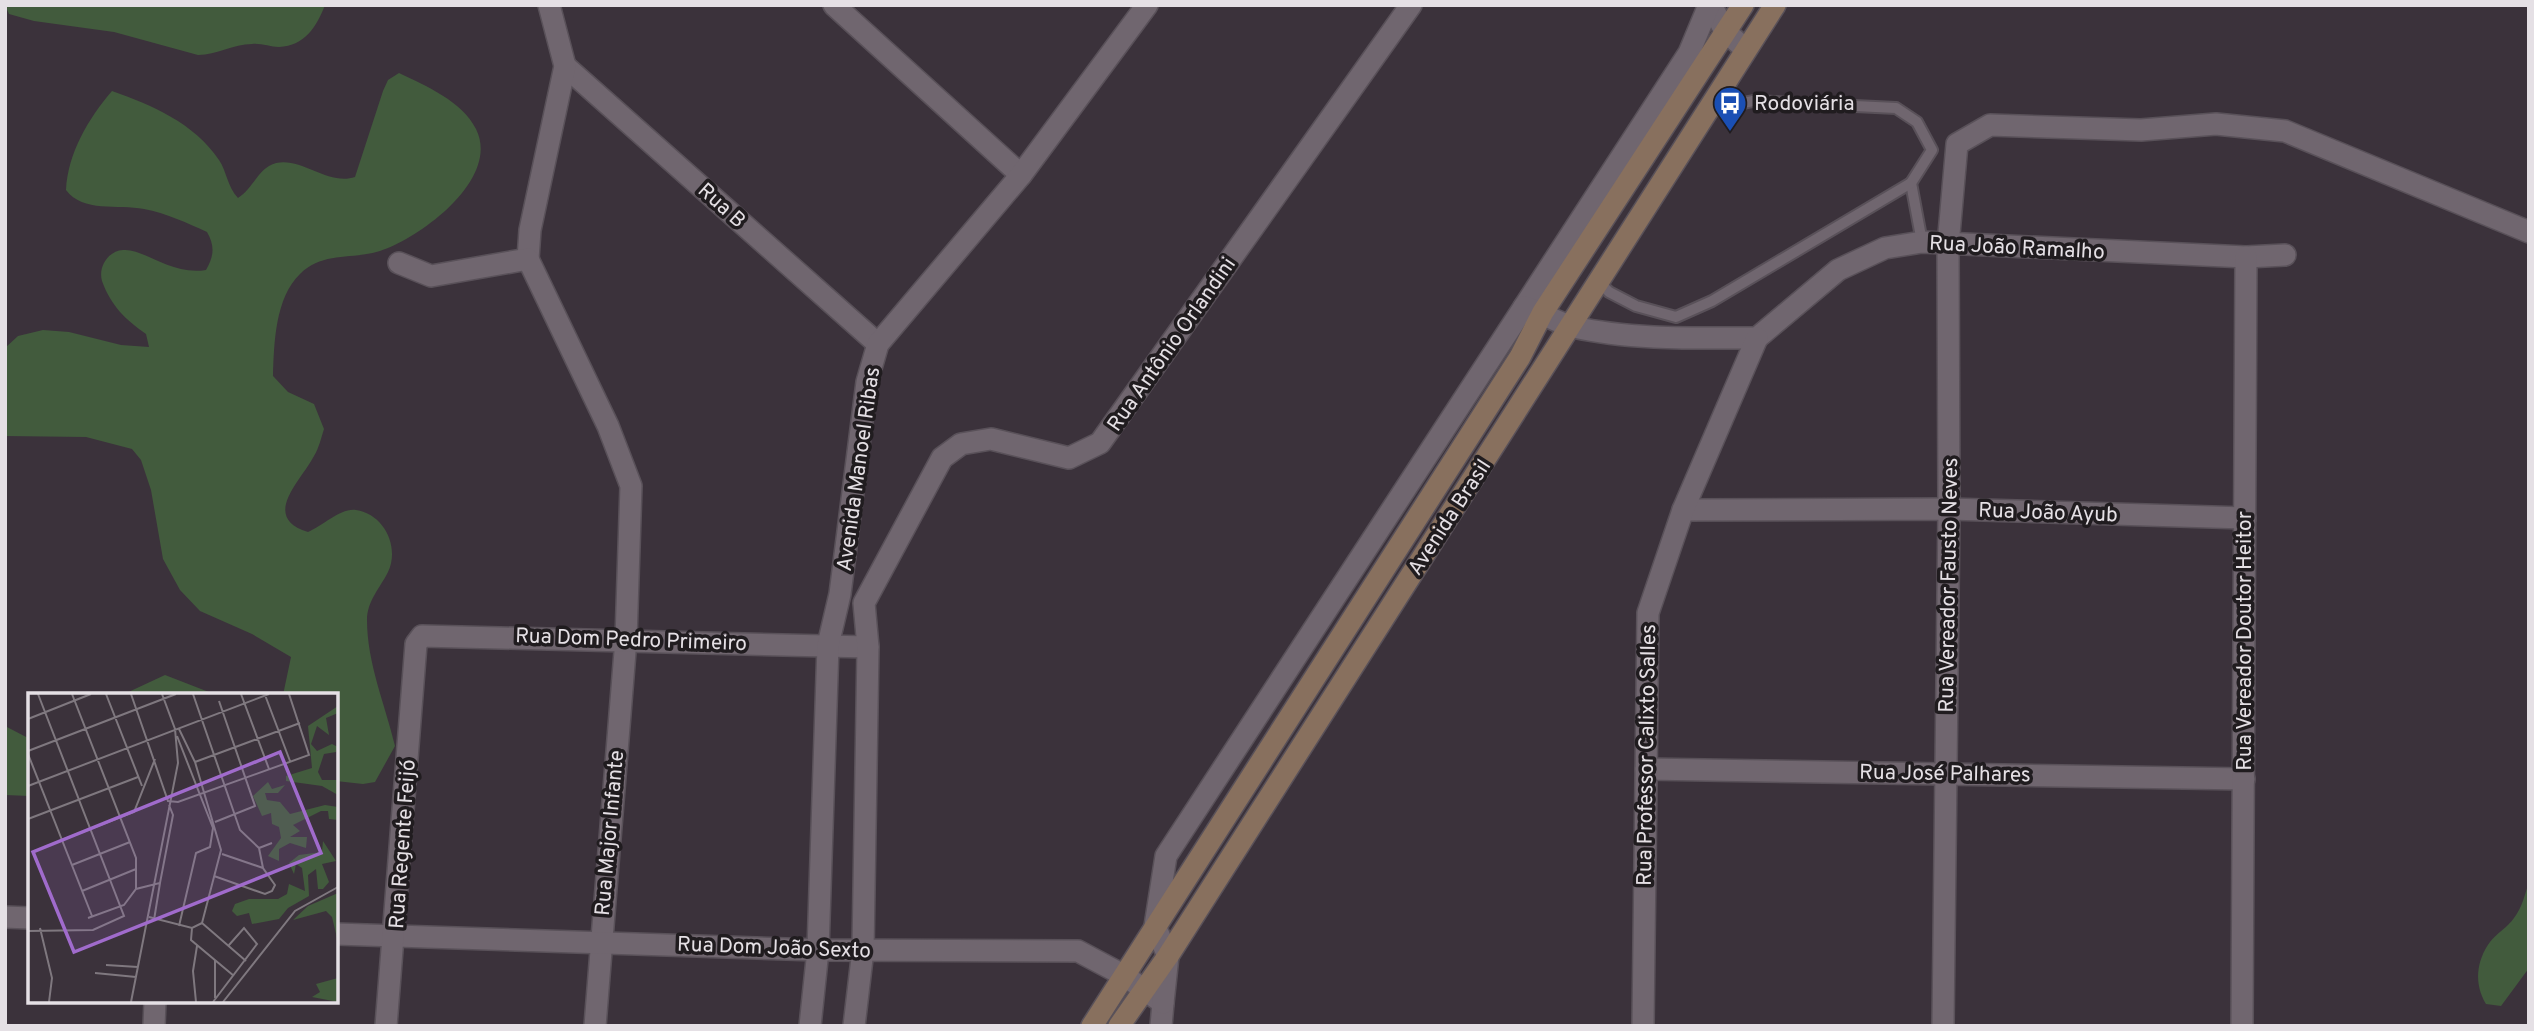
<svg xmlns="http://www.w3.org/2000/svg" width="2534" height="1031" font-family="Overpass,sans-serif">
<style>
.green{fill:#425b3d}
.lines{fill:none;stroke-linecap:round;stroke-linejoin:round}
.lane-casing{stroke:#595159;stroke-width:14}
.street-casing{stroke:#595159;stroke-width:24}
.secondary-casing{stroke:#595159;stroke-width:24}
.lane{stroke:#70666f;stroke-width:10}
.street{stroke:#70666f;stroke-width:21}
.secondary{stroke:#88705e;stroke-width:21}
.labels{text-anchor:middle;stroke-width:7;stroke-linejoin:round;paint-order:stroke}
.poi-label{font-size:21px;fill:#e5e0e5;stroke:#201c1f;text-anchor:start}
.street-label{font-size:21px;fill:#e5e0e5;stroke:#201c1f}
.inset-road{fill:none;stroke:#7f787f;stroke-width:2}
.view{fill:#a06bcc;fill-opacity:0.15;stroke:#a06bcc;stroke-width:3.5}
.inset-edge{fill:none;stroke:#e5e0e5;stroke-width:3.5}
</style>
<rect width="100%" height="100%" fill="#3b323b"/>
<g class="green">
<path d="M5,5H325C317,26 305,46 279,47C270,47 261,43 252,44C233,44 217,55 198,55L114,32L34,21L9,14Z"/>
<path d="M399,73C426,86 462,101 476,129C501,179 420,238 380,251C352,260 323,251 300,274C275,298 274,344 273,376L288,392L314,404L324,429C321,438 319,448 314,456C301,481 260,517 308,532C323,526 340,508 356,510C384,514 400,547 388,572C380,588 367,601 367,620C367,663 385,704 395,746L375,782L363,784L336,781V695H283L291,657L252,634L200,611L180,590L163,559L151,490L141,460L132,449L86,437L5,436V348L18,336L43,330L69,332L121,345L149,347L146,334C126,320 111,306 102,281C98,267 108,251 123,250C144,248 171,276 206,270C214,256 215,246 207,232C187,223 166,213 144,209C118,204 83,213 66,190C68,153 88,119 112,91C152,105 194,123 219,160C227,172 227,186 238,198C251,190 257,173 269,166C296,151 326,187 355,177L383,91L388,80Z"/>
<path d="M165,675L214,694L216,695H122Z"/>
<path d="M5,726L30,739V796L5,795Z"/>
<path d="M2529,882V968L2501,1006L2486,1004C2474,984 2476,961 2490,942C2497,933 2508,927 2514,918C2522,908 2525,894 2529,882Z"/>
</g>
<g class="lines">
<defs>
<g id="lane">
<path d="M1911,183L1922,242"/>
<path d="M1598,281L1609,292L1636,306L1676,317L1712,301L1911,183L1932,150L1917,122L1896,108L1753,101L1714,109"/>
</g>
<g id="street">
<path d="M834,5L1021,175"/>
<path d="M1711,5L1725,31L1745,49"/>
<path d="M565,66L878,344"/>
<path d="M528,259L530,230L565,66L549,5"/>
<path d="M399,263L431,276L528,259L608,426L631,486L626,639L595,1026"/>
<path d="M1524,307L1689,53L1709,5"/>
<path d="M1683,510L1949,509L2245,518"/>
<path d="M1646,769L2244,779"/>
<path d="M5,917L30,918"/>
<path d="M336,934L818,950L1078,951L1125,976L1163,1003L1161,1026"/>
<path d="M1163,1003L1168,956L1155,926L1166,856L1524,307C1541,311 1556,323 1574,327C1630,340 1699,338 1757,338L1838,270L1885,248L1922,242L2246,257L2285,255"/>
<path d="M154,1026L155,1001"/>
<path d="M386,1026L416,644L422,636L868,647"/>
<path d="M810,1026L818,950L828,645L840,594L867,382L878,344L1021,175L1147,5"/>
<path d="M854,1026L863,950L868,647L864,603L942,458L961,444L991,439L1069,458L1100,443L1411,5"/>
<path d="M1643,1026L1648,613L1683,510L1757,338"/>
<path d="M1943,1026L1949,509L1948,245L1957,144L1990,125L2141,130L2216,124L2285,131L2529,232"/>
<path d="M2242,1026L2246,257"/>
</g>
<g id="secondary">
<path d="M1092,1026L1520,357L1543,312L1743,5"/>
<path d="M1119,1026L1168,956L1775,5"/>
</g>
</defs>
<use href="#lane" class="lane-casing"/>
<use href="#street" class="street-casing"/>
<use href="#secondary" class="secondary-casing"/>
<use href="#lane" class="lane"/>
<use href="#street" class="street"/>
<use href="#secondary" class="secondary"/>
</g>
<defs>
<symbol id="bus-pin" viewBox="-11 -11 22 30"><path d="M0 17L-7.5 6A9.5 9.5 0 1 1 7.5 6Z" fill="#1a4fb4" stroke="#201c1f"/><path d="M-5-6H5V4H4V6H2V4H-2V6H-4V4H-5ZM-3.5-4V0h7V-4ZM-3.5 1.2v1.5H-2V1.2ZM2 1.2v1.5H3.5V1.2Z" fill="#fff"/></symbol>
</defs>
<g fill-rule="evenodd">
<use href="#bus-pin" x="1711" y="84" width="38" height="52"/>
</g>
<g class="labels">
<g class="poi-label">
<text x="1754" y="110">Rodoviária</text>
</g>
<g class="street-label">
<text transform="translate(722 205) rotate(42)" y="7">Rua B</text>
<text transform="translate(2017 247) rotate(3)" y="7">Rua João Ramalho</text>
<text transform="translate(1171 344) rotate(-55)" y="7">Rua Antônio Orlandini</text>
<text transform="translate(858 469) rotate(-82)" y="7">Avenida Manoel Ribas</text>
<text transform="translate(2048 512) rotate(2)" y="7">Rua João Ayub</text>
<text transform="translate(1449 517) rotate(-57)" y="7">Avenida Brasil</text>
<text transform="translate(1948 585) rotate(-89)" y="7">Rua Vereador Fausto Neves</text>
<text transform="translate(631 639) rotate(2)" y="7">Rua Dom Pedro Primeiro</text>
<text transform="translate(2244 641) rotate(-90)" y="7">Rua Vereador Doutor Heitor</text>
<text transform="translate(1646 755) rotate(-89)" y="7">Rua Professor Calixto Salles</text>
<text transform="translate(1945 773) rotate(1)" y="7">Rua José Palhares</text>
<text transform="translate(609 833) rotate(-85)" y="7">Rua Major Infante</text>
<text transform="translate(402 844) rotate(-86)" y="7">Rua Regente Feijó</text>
<text transform="translate(774 947) rotate(2)" y="7">Rua Dom João Sexto</text>
</g>
</g>
<g transform="translate(28 693)">
<rect width="310" height="310" fill="#3b323b"/>
<path d="M310,13V20L298,25L301,42L289,33L283,51L289,58L304,51L310,54L308,59L296,61L290,79L294,87H310V102L294,93L258,88V83L284,75L280,33ZM240,89L244,96L257,92L250,100H237L239,107L252,109L262,121L297,112L310,114V127L301,126L300,118H293L265,132L272,138L262,144H279L278,155L262,150L251,156V168L240,163L253,145L251,134L244,131L243,120L234,123L225,103ZM295,148L308,168L294,171L301,189L295,196H290L288,176L280,182L281,203L260,215L251,226L224,231L221,220L209,223L204,218L207,211L221,206H250L259,201L261,191L277,198L274,175L268,171L266,181L261,170L271,162L294,159ZM310,200L309,245L304,224L298,218L265,227L280,213ZM310,285V309L284,304L292,299L288,291Z" fill="#425b3d"/>
<path class="inset-road" d="M44,1L108,165V196M78,1L114,93M103,1L140,108L150,109L281,62L261,1M165,1L212,137L231,155L244,150M213,1L241,76M237,2L262,68M0,26L63,1M151,36L167,69L193,157L174,230M149,43L185,135L182,154L168,160L151,233M0,58L148,1M0,61L64,223M167,69L272,30M0,93L241,1M0,126L110,84M187,129L227,113L191,8M34,147L106,119L127,66M194,161L235,175M44,172L102,149M186,183L237,201L244,198L247,192L235,175L231,155M54,198L108,176M121,224L164,235L174,230M60,225L96,212L108,196L132,190L145,122L141,112M126,227L132,190M174,230L218,268M12,235L24,285L21,309M164,235L163,247L206,283M0,238L65,237L96,223L10,1M78,272L110,274M67,280L108,284M187,305V267M103,309L150,70L147,36L134,1M168,309L165,278L169,253M185,309L229,251L216,235L201,252M195,309L267,218L310,194"/>
<path class="view" d="M252,59L293,160L46,259L5,159Z"/>
<rect width="310" height="310" class="inset-edge"/>
</g>
<rect width="2534" height="1031" fill="none" stroke="#e5e0e5" stroke-width="14"/>
</svg>
